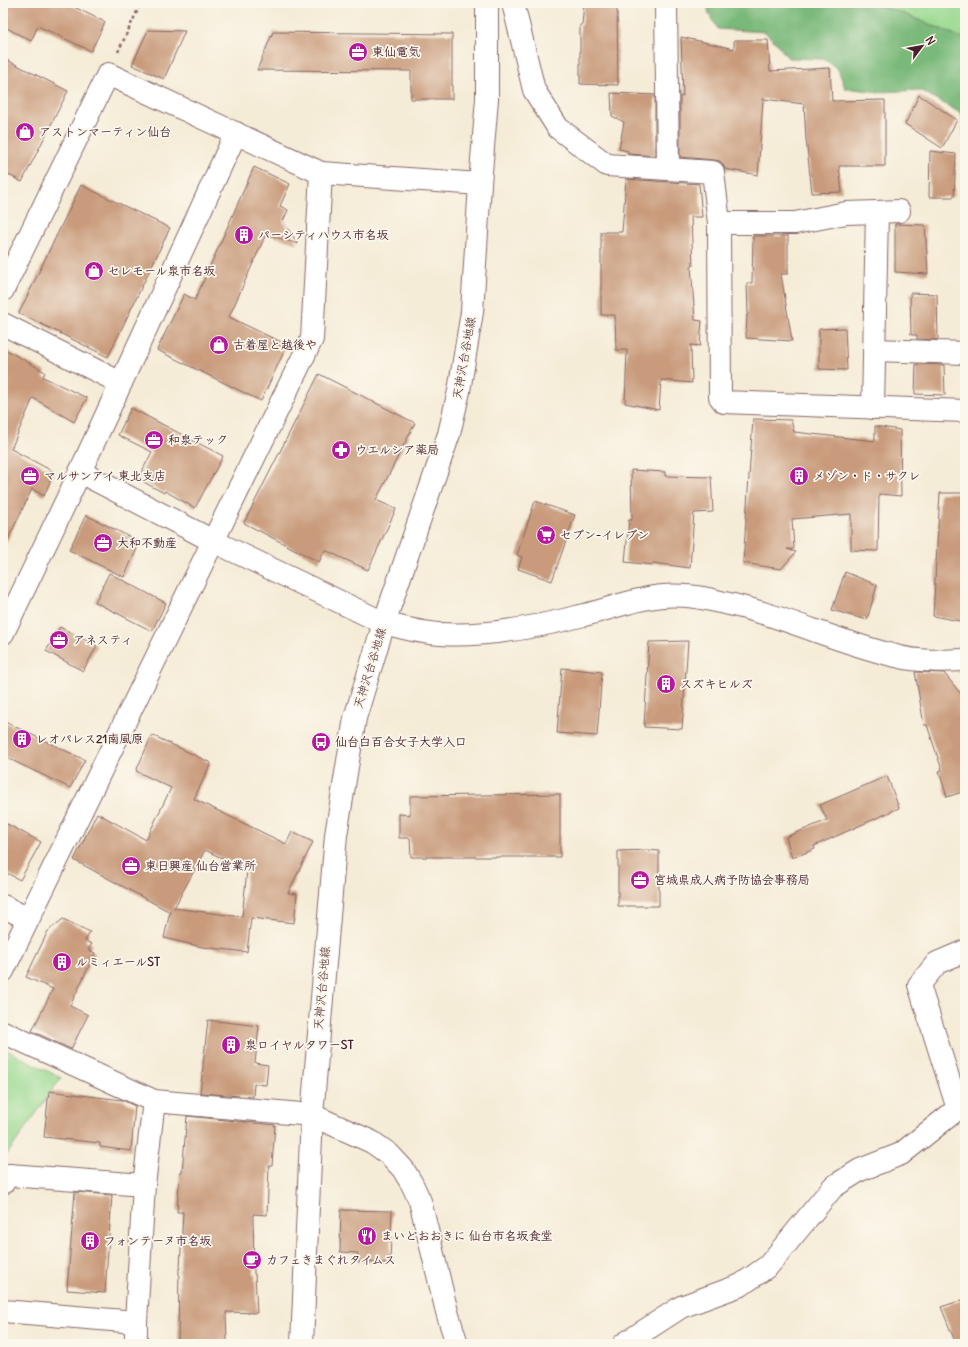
<svg xmlns="http://www.w3.org/2000/svg" width="968" height="1347" font-family="Delius,'Klee One',sans-serif">
<style>
.green{fill:#99d990;stroke:#727c5e}
.forest{fill:#7ab97a;stroke:#626c52}
.building{fill:#c99b7c;fill-rule:evenodd}
.lines{fill:none;stroke-linecap:round;stroke-linejoin:round}
.minor-casing{stroke:#866767;stroke-width:24}
.path{stroke:#866767;stroke-width:2.5;stroke-dasharray:3 3;stroke-linecap:butt}
.minor{stroke:#fff;stroke-width:22}
.labels{text-anchor:middle;stroke-width:3.5;stroke-linejoin:round;paint-order:stroke}
.poi-label{font-size:12px;font-weight:bold;fill:#4a1f2b;stroke:#fbf7ec;text-anchor:start}
.street-label{font-size:12px;fill:#4a1f2b;stroke:#fbf7ec}
</style>
<rect width="100%" height="100%" fill="#fbf7ec"/>
<filter id="ink" filterUnits="userSpaceOnUse"><feTurbulence type="fractalNoise" baseFrequency=".025" numOctaves="2"/><feDisplacementMap in="SourceGraphic" scale="8" xChannelSelector="R" yChannelSelector="G"/><feConvolveMatrix kernelMatrix="1 2 1 2 8 2 1 2 1" color-interpolation-filters="sRGB"/></filter>
<filter id="wash" filterUnits="userSpaceOnUse"><feTurbulence type="fractalNoise" baseFrequency=".012" numOctaves="4" result="noise"/><feDisplacementMap in="SourceGraphic" scale="16" xChannelSelector="R" yChannelSelector="G"/><feGaussianBlur stdDeviation="0.9" result="paint"/><feColorMatrix in="noise" values="0 0 0 0 0 0 0 0 0 0 0 0 0 0 0 0 0 1.4 0 .05"/><feComposite in="paint" operator="in"/></filter>
<g filter="url(#wash)">
<rect width="100%" height="100%" fill="#f5ecd7"/>
<g class="green">
<path d="M867,3H965V39L897,11Z"/>
<path d="M3,1048L61,1078L3,1160Z"/>
</g>
<path class="forest" d="M707,3H867L897,11L965,39V149L962,114L920,90L880,92L845,88L838,69L824,59L788,58L777,44L765,32L718,29L709,14Z"/>
<g id="blocks">
<g class="building">
<path d="M3,3H66L105,22L91,51L38,26L31,41L3,26Z"/>
<path d="M584,3H617L618,85L580,84V25H582Z"/>
<path d="M148,30L185,31L164,79L132,65Z"/>
<path d="M273,32L452,34V99H411V71L257,70Z"/>
<path d="M681,37L734,49V40H768L770,71L830,68L832,101L885,100V166H839L842,192L812,193L806,139L804,104L763,99L758,175L725,169L723,165L720,161L714,160L680,157V96H683Z"/>
<path d="M3,58L68,91L22,182L3,172Z"/>
<path d="M611,93L655,95V156L628,154V151L619,149L624,122L612,116Z"/>
<path d="M919,95L957,120L942,148L905,124Z"/>
<path d="M930,151L956,154L954,197H929Z"/>
<path d="M254,167L290,184L280,206L288,210L283,221L298,244L266,234L229,317L287,345L261,401L157,350L184,294L195,300Z"/>
<path d="M626,179L699,184L702,217H691L693,266H691L695,320L702,321L700,346L691,345L692,383L661,380L659,410L625,403L627,350H616L615,315H601V232H622Z"/>
<path d="M81,185L170,228L108,357L19,313Z"/>
<path d="M895,224L925,225L928,274L895,272Z"/>
<path d="M753,236H788V274H781L792,341L746,338L747,314H748L747,283H752Z"/>
<path d="M910,293L937,294L938,340L917,339V335H911Z"/>
<path d="M845,328L847,370L819,369V329Z"/>
<path d="M3,348L45,372L43,377L87,398L74,422L33,398L11,449L54,472L44,496L32,489L3,550Z"/>
<path d="M916,364L944,365L945,395L915,394Z"/>
<path d="M319,374L415,423L376,500L396,509L368,570L325,550L319,562L244,523Z"/>
<path d="M131,408L223,456L195,508L165,491L164,493L138,479L152,452L118,435Z"/>
<path d="M753,419L791,420L794,432L875,441V426L900,430L901,496L879,494L878,551L851,550V514L792,519L794,549H787L796,552L781,569L743,563Z"/>
<path d="M631,470L665,472V476L711,477L713,512L694,513L690,568L653,563V565L625,562L629,520H632Z"/>
<path d="M940,493H965V622L933,616Z"/>
<path d="M535,501L575,515L552,581L518,569L522,557L517,555Z"/>
<path d="M86,515L140,542L124,577L69,550Z"/>
<path d="M845,572L877,585L867,620L832,610Z"/>
<path d="M109,573L166,603L152,631L95,602Z"/>
<path d="M60,627L97,646L83,671L46,651Z"/>
<path d="M688,641L682,729L644,727L649,642Z"/>
<path d="M562,668L602,672L597,736L557,733Z"/>
<path d="M915,672L944,673L965,699V791L947,797L939,771L942,770L927,725H924Z"/>
<path d="M3,721L85,760L70,788L3,756Z"/>
<path d="M152,735L211,763L194,799L286,844L292,832L313,842L288,893L297,894L294,923L251,918L247,952L202,947L164,938L170,912L74,860L97,813L146,840L171,788L136,771ZM205,850L247,870L242,917L174,908Z"/>
<path d="M887,776L899,808L814,846L815,849L792,858L786,837L827,820L820,805Z"/>
<path d="M560,794V857H411L410,838H399V814L410,815V796Z"/>
<path d="M3,822L41,842L20,880L3,871Z"/>
<path d="M647,850L659,851V906H618V851Z"/>
<path d="M63,919L90,932L85,941L92,944L88,950L95,953L70,1006L88,1015L71,1049L32,1031L53,989L26,977L48,931Z"/>
<path d="M208,1020L259,1026L255,1063L268,1065L266,1085L254,1084L253,1097L200,1093Z"/>
<path d="M49,1091L122,1100L135,1106L131,1151L100,1147V1143L44,1137Z"/>
<path d="M187,1116L275,1125L272,1166H269L267,1215L253,1214L254,1274H255L257,1313L226,1312L227,1344H178L179,1268H180L183,1212H177L180,1172H182Z"/>
<path d="M75,1192L112,1195L105,1293L67,1290Z"/>
<path d="M341,1210L392,1211L390,1263L357,1262L358,1253L340,1252Z"/>
<path d="M965,1299V1344H956L941,1307Z"/>
</g>
</g>
</g>
<g filter="url(#ink)">
<use href="#blocks" fill-opacity="0" stroke="#866767" stroke-width="1"/>
<g class="lines">
<defs>
<g id="minor">
<path d="M513,3L534,90L558,128L607,165L713,172L719,223L720,397L724,402L965,411"/>
<path d="M666,3L668,168"/>
<path d="M877,212L899,211"/>
<path d="M719,223H795L846,213L877,212L873,408"/>
<path d="M3,290L108,74L321,173L480,184"/>
<path d="M3,324L121,383"/>
<path d="M874,350L965,353"/>
<path d="M80,472L213,541L384,623C403,628 421,633 440,634C488,637 538,627 584,615C610,609 636,598 663,596C673,595 686,596 696,597C704,598 712,600 720,602C780,614 836,642 896,656C918,662 943,661 965,660"/>
<path d="M3,633L80,472L236,133"/>
<path d="M3,906L28,919"/>
<path d="M3,971L312,339L321,173"/>
<path d="M3,1032L154,1101L312,1115L372,1142L389,1154L403,1169L412,1184L420,1201L447,1312L457,1344"/>
<path d="M958,1109L919,985L937,963L965,951"/>
<path d="M3,1183L9,1175L144,1185"/>
<path d="M3,1311L136,1322"/>
<path d="M136,1344V1322L144,1185L154,1101"/>
<path d="M302,1344L312,1115L336,835L355,718L384,623L449,434L459,391L472,312L480,184L487,99V3"/>
<path d="M624,1344L681,1307L741,1285L768,1266L833,1187L860,1170L901,1154L965,1103"/>
</g>
</defs>
<use href="#minor" class="minor-casing"/>
<path class="path" d="M118,52L141,3"/>
<use href="#minor" class="minor"/>
</g>
</g>
<defs>
<symbol id="office-disc" viewBox="-11 -11 22 22"><circle r="9.5" fill="#b5179e" stroke="#fbf7ec"/><path d="M-6-3h4V-5.5h4V-3h4V5H-6ZM-1-4.5V-3h2v-1.5ZM-6 0V1H6V0Z" fill="#fff"/></symbol>
<symbol id="shop-disc" viewBox="-11 -11 22 22"><circle r="9.5" fill="#b5179e" stroke="#fbf7ec"/><path d="M-5-2.5h2.3a2.7 3.5 0 0 1 5.4 0H5L5.5 6h-11ZM-1.5-2.5h3a1.5 2.3 0 0 0-3 0Z" fill="#fff"/></symbol>
<symbol id="building-disc" viewBox="-11 -11 22 22"><circle r="9.5" fill="#b5179e" stroke="#fbf7ec"/><path d="M-4-6H4V6H1V3H-1V6H-4ZM-2.5-4.3h1.7v1.8h-1.7ZM.8-4.3h1.7v1.8H.8ZM-2.5-1h1.7V.8h-1.7ZM.8-1h1.7V.8H.8Z" fill="#fff"/></symbol>
<symbol id="pharmacy-disc" viewBox="-11 -11 22 22"><circle r="9.5" fill="#b5179e" stroke="#fbf7ec"/><path d="M-2-6h4v4h4v4h-4v4h-4v-4h-4v-4h4Z" fill="#fff"/></symbol>
<symbol id="supermarket-disc" viewBox="-11 -11 22 22"><circle r="9.5" fill="#b5179e" stroke="#fbf7ec"/><path d="M-6-5.5h2.5l.6 2H6L4.5 2H-2.5L-4.4-4H-6ZM-1.5 3.2a1.3 1.3 0 1 0 .1 0ZM3 3.2a1.3 1.3 0 1 0 .1 0Z" fill="#fff"/></symbol>
<symbol id="bus-disc" viewBox="-11 -11 22 22"><circle r="9.5" fill="#b5179e" stroke="#fbf7ec"/><path d="M-5-6H5V4H4V6H2V4H-2V6H-4V4H-5ZM-3.5-4V0h7V-4ZM-3.5 1.2v1.5H-2V1.2ZM2 1.2v1.5H3.5V1.2Z" fill="#fff"/></symbol>
<symbol id="restaurant-disc" viewBox="-11 -11 22 22"><circle r="9.5" fill="#b5179e" stroke="#fbf7ec"/><path d="M-5-6h1v4h1v-4h1v4h1v-4h1v5L-1.5 .5V6h-2V.5L-5-1ZM5-6V6H3V1.5H1.5Q1.5-4 5-6Z" fill="#fff"/></symbol>
<symbol id="cafe-disc" viewBox="-11 -11 22 22"><circle r="9.5" fill="#b5179e" stroke="#fbf7ec"/><path d="M-5.5-4.5H6V0H3Q3 3.5 0 3.5H-2.5Q-5.5 3.5-5.5 0ZM3-3.2v2h1.7v-2ZM-6 4.5H4V6H-6Z" fill="#fff"/></symbol>
</defs>
<g fill-rule="evenodd">
<use href="#office-disc" x="347" y="41" width="22" height="22"/>
<use href="#shop-disc" x="14" y="121" width="22" height="22"/>
<use href="#building-disc" x="233" y="224" width="22" height="22"/>
<use href="#shop-disc" x="83" y="260" width="22" height="22"/>
<use href="#shop-disc" x="208" y="334" width="22" height="22"/>
<use href="#office-disc" x="143" y="429" width="22" height="22"/>
<use href="#pharmacy-disc" x="330" y="439" width="22" height="22"/>
<use href="#office-disc" x="19" y="465" width="22" height="22"/>
<use href="#building-disc" x="788" y="465" width="22" height="22"/>
<use href="#supermarket-disc" x="535" y="524" width="22" height="22"/>
<use href="#office-disc" x="92" y="532" width="22" height="22"/>
<use href="#office-disc" x="48" y="629" width="22" height="22"/>
<use href="#building-disc" x="655" y="673" width="22" height="22"/>
<use href="#building-disc" x="11" y="728" width="22" height="22"/>
<use href="#bus-disc" x="310" y="731" width="22" height="22"/>
<use href="#office-disc" x="120" y="855" width="22" height="22"/>
<use href="#office-disc" x="629" y="869" width="22" height="22"/>
<use href="#building-disc" x="51" y="951" width="22" height="22"/>
<use href="#building-disc" x="220" y="1034" width="22" height="22"/>
<use href="#restaurant-disc" x="356" y="1225" width="22" height="22"/>
<use href="#building-disc" x="79" y="1230" width="22" height="22"/>
<use href="#cafe-disc" x="241" y="1249" width="22" height="22"/>
</g>
<g class="labels">
<g class="poi-label">
<text x="372" y="56">東仙電気</text>
<text x="39" y="136">アストンマーティン仙台</text>
<text x="258" y="239">パーシティハウス市名坂</text>
<text x="108" y="275">セレモール泉市名坂</text>
<text x="233" y="349">古着屋と越後や</text>
<text x="168" y="444">和泉テック</text>
<text x="355" y="454">ウエルシア薬局</text>
<text x="44" y="480">マルサンアイ 東北支店</text>
<text x="813" y="480">メゾン・ド・サクレ</text>
<text x="560" y="539">セブン-イレブン</text>
<text x="117" y="547">大和不動産</text>
<text x="73" y="644">アネスティ</text>
<text x="680" y="688">スズキヒルズ</text>
<text x="36" y="743">レオパレス21南風原</text>
<text x="335" y="746">仙台白百合女子大学入口</text>
<text x="145" y="870">東日興産 仙台営業所</text>
<text x="654" y="884">宮城県成人病予防協会事務局</text>
<text x="76" y="966">ルミィエールST</text>
<text x="245" y="1049">泉ロイヤルタワーST</text>
<text x="381" y="1240">まいどおおきに 仙台市名坂食堂</text>
<text x="104" y="1245">フォンテーヌ市名坂</text>
<text x="266" y="1264">カフェきまぐれタイムス</text>
</g>
<g class="street-label">
<text transform="translate(464 358) rotate(-80)" y="4">天神沢台谷地線</text>
<text transform="translate(370 668) rotate(-73)" y="4">天神沢台谷地線</text>
<text transform="translate(322 988) rotate(-85)" y="4">天神沢台谷地線</text>
</g>
</g>
<rect width="968" height="1347" fill="none" stroke="#fbf7ec" stroke-width="16"/>
<g transform="translate(922 46) rotate(58)" stroke="#fbf7ec" stroke-width="3" paint-order="stroke">
<path d="M0-3L7 15L0 10L-7 15Z" fill="#4a1f2b"/>
<text y="-6" font-size="11" font-weight="bold" text-anchor="middle" fill="#4a1f2b">N</text>
</g>
</svg>
